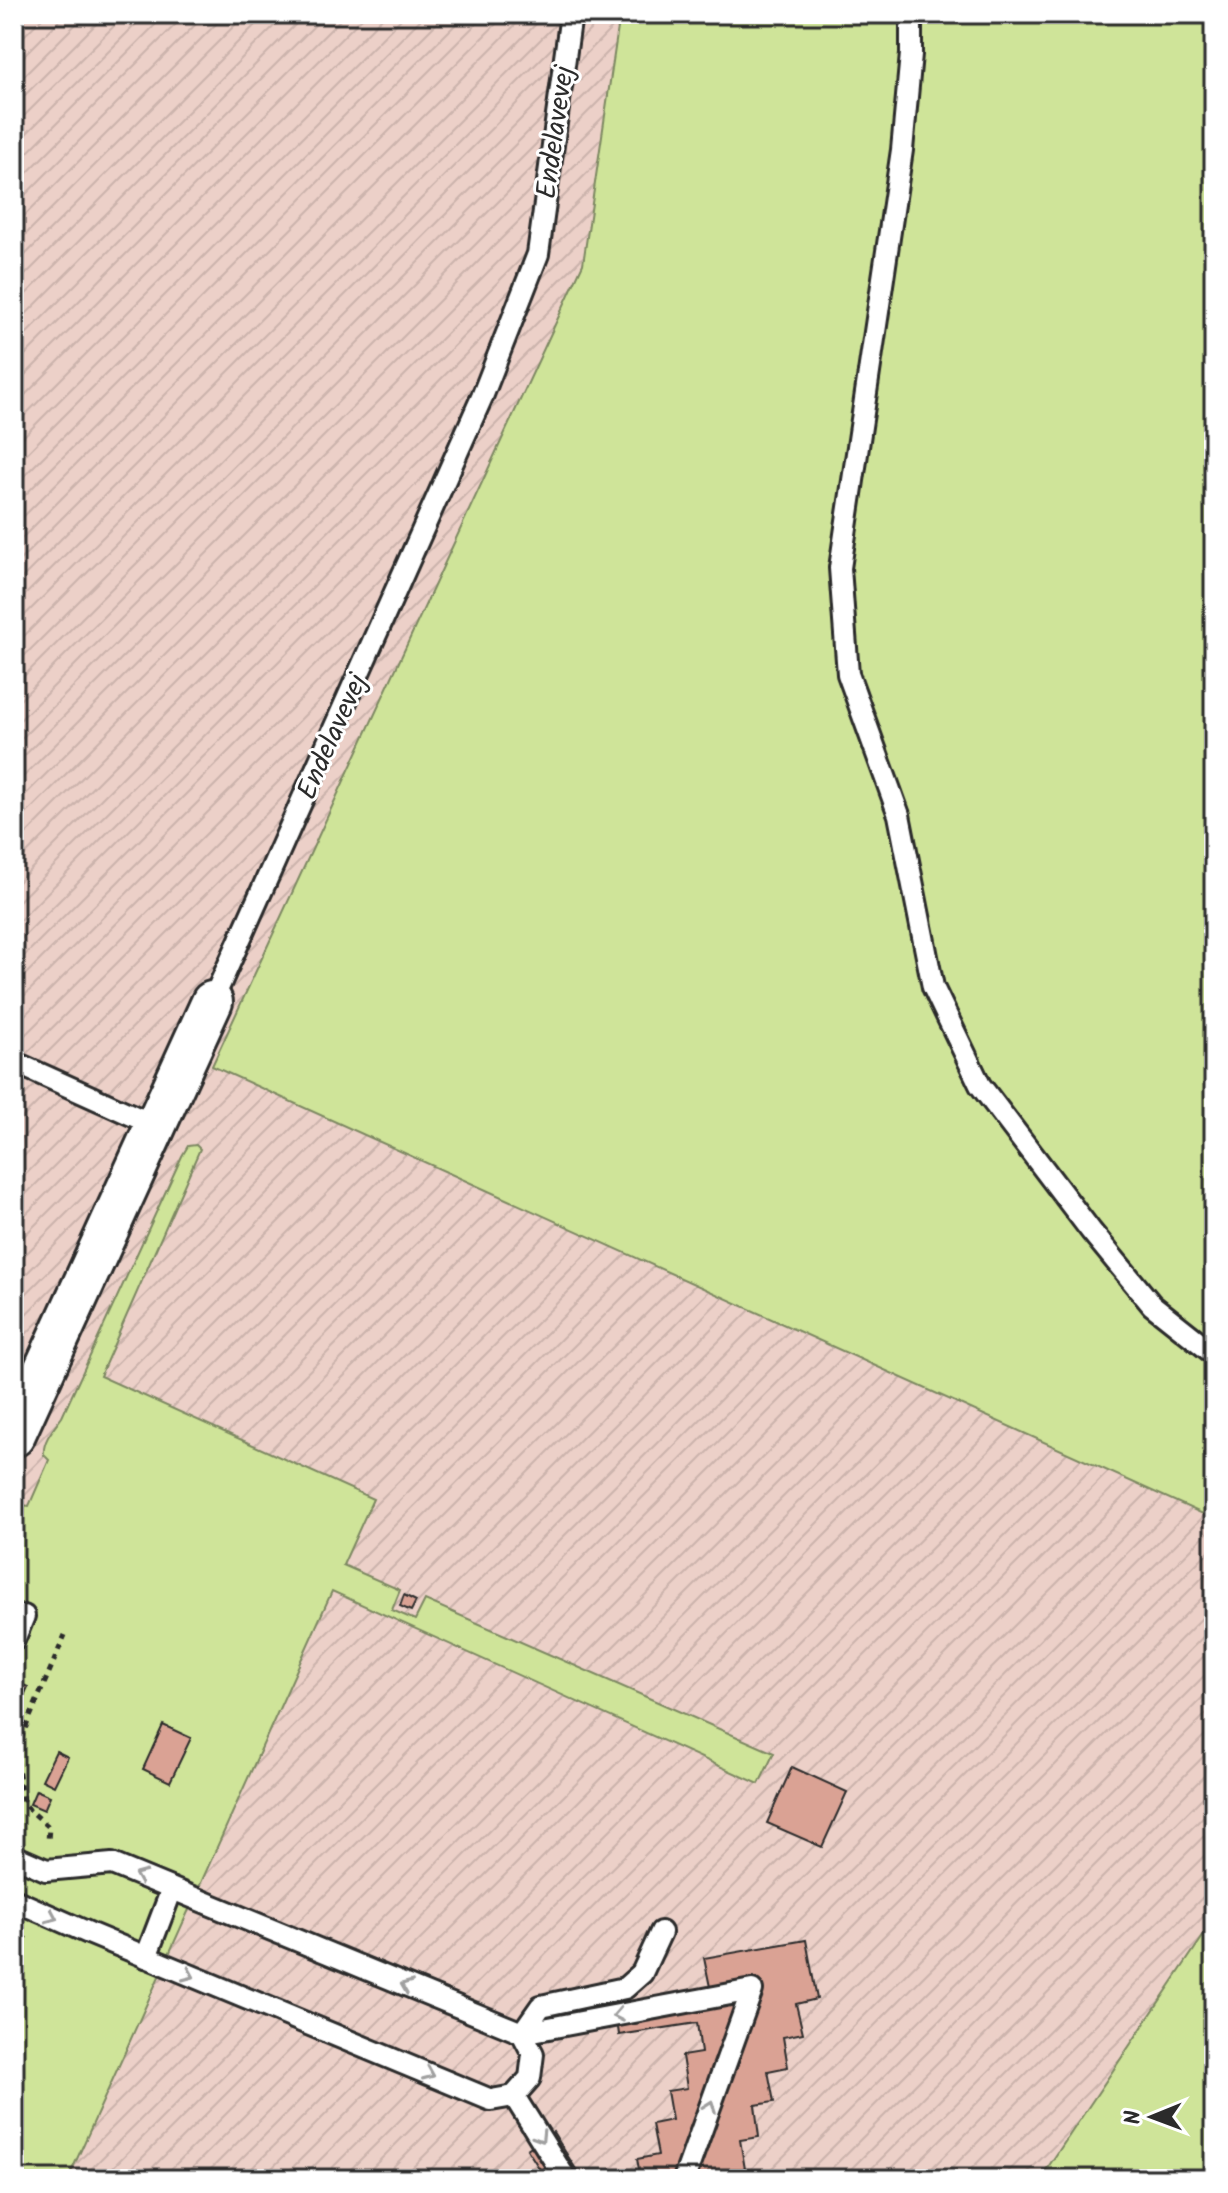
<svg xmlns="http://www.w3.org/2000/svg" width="1228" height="2193" font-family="Kalam,sans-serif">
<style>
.industrial{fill:url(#industrial-furrows)}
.green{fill:#cfe499;stroke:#7d8862;stroke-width:2}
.building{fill:#daa294;stroke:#2b2b2b;stroke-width:2}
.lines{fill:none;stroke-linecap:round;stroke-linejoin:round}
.service-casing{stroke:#2b2b2b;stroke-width:26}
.minor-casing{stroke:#2b2b2b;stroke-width:46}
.path{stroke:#2b2b2b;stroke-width:5;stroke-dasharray:6 6;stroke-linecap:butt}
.service{stroke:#fff;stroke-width:20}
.minor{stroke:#fff;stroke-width:40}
.oneway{stroke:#a0a0a0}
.labels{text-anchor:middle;stroke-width:6;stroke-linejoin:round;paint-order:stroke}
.street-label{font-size:28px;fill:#2b2b2b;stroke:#fff}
</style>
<defs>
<pattern id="industrial-furrows" width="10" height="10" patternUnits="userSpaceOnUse" patternTransform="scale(2)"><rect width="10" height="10" fill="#ecd0c8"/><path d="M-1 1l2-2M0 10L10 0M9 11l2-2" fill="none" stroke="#cbb3ac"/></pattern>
</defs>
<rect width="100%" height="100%" fill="#f4e3df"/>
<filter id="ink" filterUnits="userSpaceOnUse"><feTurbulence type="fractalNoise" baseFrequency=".0125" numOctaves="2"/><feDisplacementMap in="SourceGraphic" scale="16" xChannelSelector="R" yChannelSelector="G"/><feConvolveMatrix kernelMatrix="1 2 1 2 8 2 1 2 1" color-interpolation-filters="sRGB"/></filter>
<g filter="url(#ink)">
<path class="industrial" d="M14,14H620L583,264L212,1066L1214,1519V1920L1040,2179H14Z"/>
<g class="green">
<path d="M620,14H1214V1519L212,1066L583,264Z"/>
<path d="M196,1145L200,1149L100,1376L373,1499L343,1565L400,1590L392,1610L415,1620L425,1600L774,1753L759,1784L332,1591L68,2179H14V1539L22,1521L14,1517V1511L22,1505L29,1506L49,1460L44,1455C42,1441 54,1428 62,1417L182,1156L188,1146Z"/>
<path d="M1214,1920V2179H1040Z"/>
</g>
<g class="building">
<path d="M404,1595L416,1601L411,1611L400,1606Z"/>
<path d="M14,1681L28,1687L14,1718Z"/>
<path d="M163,1725L191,1738L170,1782L143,1769Z"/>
<path d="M56,1751L68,1757L54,1786L42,1780Z"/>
<path d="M792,1767L847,1792L822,1847L767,1823Z"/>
<path d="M36,1790L50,1796L44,1810L30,1804Z"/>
<path d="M806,1940L817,1999L796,2004L803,2033L783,2037L788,2067L768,2071L774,2102L755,2105L759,2137L740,2140L745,2169L726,2174L727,2179H641L637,2159L658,2155L652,2124L672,2120L667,2091L687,2088L682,2056L701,2053L697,2023L619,2035L615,2005L710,1987L704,1958Z"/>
<path d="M553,2132L582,2179H546L527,2149Z"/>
</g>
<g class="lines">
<defs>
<g id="service">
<path d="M911,14V54L902,150L840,568L848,674L899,815L933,987L980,1085L1091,1231L1152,1305L1214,1354"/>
<path d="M212,1002L482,397L538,254L571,14"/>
<path d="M14,1062L156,1126"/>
<path d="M14,1640L24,1616"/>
<path d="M14,1856L46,1870L112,1864L522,2033L533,2054L530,2078L514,2096L491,2100L91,1934L14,1900"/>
<path d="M146,1957L172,1889"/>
<path d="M522,2033L752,1990L684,2179"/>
<path d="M522,2033L541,2006L625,1988L642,1973L661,1932"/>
<path d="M514,2096L566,2179"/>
</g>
<path id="minor" d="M14,1436L212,1002"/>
</defs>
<use href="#service" class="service-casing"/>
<use href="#minor" class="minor-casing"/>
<g class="path">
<path d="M14,1749L16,1750L23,1804L49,1827L48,1841"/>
<path d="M16,1750L65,1635"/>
<path d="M14,1964L27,1932"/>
</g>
<use href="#service" class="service"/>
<use href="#minor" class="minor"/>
</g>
<defs><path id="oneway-chevron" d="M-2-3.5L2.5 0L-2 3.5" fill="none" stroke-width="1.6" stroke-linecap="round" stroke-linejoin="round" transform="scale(2)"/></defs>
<g class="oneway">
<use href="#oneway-chevron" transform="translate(140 1876) rotate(-157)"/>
<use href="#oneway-chevron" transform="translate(52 1917) rotate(24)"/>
<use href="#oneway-chevron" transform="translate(189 1975) rotate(23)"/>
<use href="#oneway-chevron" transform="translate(406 1986) rotate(-158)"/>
<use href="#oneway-chevron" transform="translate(618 2015) rotate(169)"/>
<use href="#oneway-chevron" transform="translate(429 2074) rotate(23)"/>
<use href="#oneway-chevron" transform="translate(710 2106) rotate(-70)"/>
<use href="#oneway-chevron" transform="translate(540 2137) rotate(58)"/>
</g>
</g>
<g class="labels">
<g class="street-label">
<text transform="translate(554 132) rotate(-82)" y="10">Endelavevej</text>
<text transform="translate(331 736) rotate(-66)" y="10">Endelavevej</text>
</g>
</g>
<rect width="1228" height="2193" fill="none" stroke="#fff" stroke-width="48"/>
<rect x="24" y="24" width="1180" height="2145" fill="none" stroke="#2b2b2b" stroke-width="3" filter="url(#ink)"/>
<g transform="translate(1152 2117) rotate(269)" stroke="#ffffff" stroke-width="6" paint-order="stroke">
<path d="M0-6L14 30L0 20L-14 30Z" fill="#2b2b2b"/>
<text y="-12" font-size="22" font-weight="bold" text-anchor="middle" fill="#2b2b2b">N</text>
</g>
</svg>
